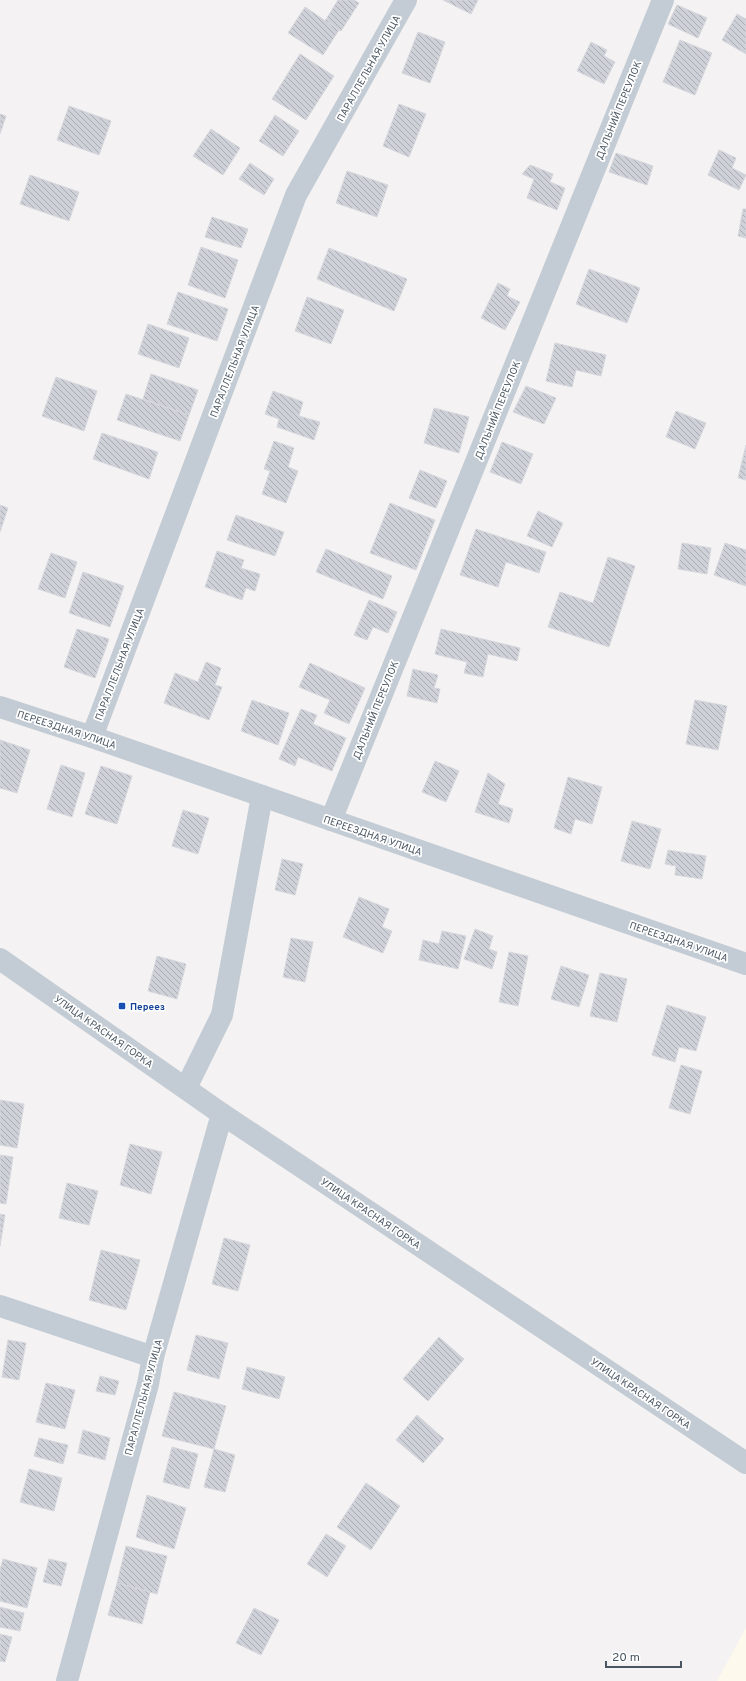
<svg xmlns="http://www.w3.org/2000/svg" width="746" height="1681" font-family="Overpass,sans-serif">
<style>
.commercial{fill:#fdf9ed}
.building{fill:url(#building-back-hatch);stroke:#d6d8de}
.lines{fill:none;stroke-linecap:round;stroke-linejoin:round}
.minor{stroke:#c3ccd4;stroke-width:22}
.tertiary{stroke:#c3ccd4;stroke-width:22}
.transit-dot{fill:#1a4fb4;stroke:#fff;stroke-width:1.5}
.labels{text-anchor:middle;stroke-width:3.5;stroke-linejoin:round;paint-order:stroke}
.street-label{font-size:10px;fill:#495561;stroke:#fff}
.transit-label{font-size:10px;font-weight:bold;fill:#164399;stroke:#fff;text-anchor:start}
</style>
<defs>
<pattern id="building-back-hatch" width="6" height="6" patternUnits="userSpaceOnUse"><rect width="6" height="6" fill="#ced1d7"/><path d="M-1 5l2 2M0 0l6 6M5-1l2 2" fill="none" stroke="#a9acb2"/></pattern>
</defs>
<rect width="100%" height="100%" fill="#f4f2f2"/>
<path class="commercial" d="M746,1628V1681H717Z"/>
<g class="building">
<path d="M338,0H354L359,3L341,31L325,21Z"/>
<path d="M443,0H478L471,14Z"/>
<path d="M677,5L707,18L698,38L668,24Z"/>
<path d="M305,7L339,30L323,55L288,33Z"/>
<path d="M737,14L746,19V54L722,40Z"/>
<path d="M418,32L445,42L430,83L402,73Z"/>
<path d="M680,40L712,53L695,95L663,82Z"/>
<path d="M591,42L607,50L604,56L615,62L604,84L577,71Z"/>
<path d="M300,54L334,76L306,120L272,99Z"/>
<path d="M399,104L426,114L409,157L383,146Z"/>
<path d="M69,106L111,121L99,155L57,140Z"/>
<path d="M0,114L6,116L0,134Z"/>
<path d="M275,115L299,131L283,156L259,141Z"/>
<path d="M211,129L240,148L223,175L193,156Z"/>
<path d="M719,150L736,158L732,168L746,175L739,190L708,175Z"/>
<path d="M616,153L653,166L647,185L609,172Z"/>
<path d="M250,163L274,179L264,195L239,179Z"/>
<path d="M530,165L553,174L550,182L565,188L557,210L527,198L534,179L522,174Z"/>
<path d="M347,171L388,185L377,217L336,203Z"/>
<path d="M30,175L79,192L69,221L20,204Z"/>
<path d="M743,209H746V238L738,236Z"/>
<path d="M212,217L248,229L241,248L205,237Z"/>
<path d="M201,247L238,260L225,298L188,285Z"/>
<path d="M329,248L407,279L394,311L317,279Z"/>
<path d="M589,269L640,288L627,323L576,304Z"/>
<path d="M498,283L510,289L507,296L520,302L505,330L481,318Z"/>
<path d="M178,292L228,309L217,341L167,324Z"/>
<path d="M307,297L344,310L331,344L295,331Z"/>
<path d="M148,324L189,338L179,368L138,354Z"/>
<path d="M555,343L606,355L601,376L576,370L572,387L546,381Z"/>
<path d="M151,374L198,390L189,415L143,399Z"/>
<path d="M56,377L97,391L84,431L42,416Z"/>
<path d="M526,386L556,398L544,424L513,412Z"/>
<path d="M273,391L303,402L299,416L320,422L314,440L277,427L279,419L265,414Z"/>
<path d="M126,394L189,415L180,441L117,420Z"/>
<path d="M434,408L469,417L459,453L424,443Z"/>
<path d="M676,411L706,423L695,449L666,437Z"/>
<path d="M102,433L158,452L149,479L93,459Z"/>
<path d="M274,441L294,448L288,467L298,471L286,503L262,494L270,471L264,469Z"/>
<path d="M502,442L533,454L521,484L490,472Z"/>
<path d="M746,445V480L738,478Z"/>
<path d="M420,470L447,481L436,508L409,498Z"/>
<path d="M390,503L435,520L416,570L370,553Z"/>
<path d="M0,505L8,508L0,532Z"/>
<path d="M538,511L563,523L552,547L527,536Z"/>
<path d="M236,515L284,532L275,556L227,540Z"/>
<path d="M476,529L546,552L539,573L506,562L498,587L460,575Z"/>
<path d="M682,543L711,548L707,574L678,569Z"/>
<path d="M725,543L746,550V586L714,575Z"/>
<path d="M326,549L392,576L383,599L316,572Z"/>
<path d="M217,551L244,560L241,568L260,574L255,591L246,588L242,600L205,587Z"/>
<path d="M51,553L77,562L65,598L38,589Z"/>
<path d="M608,557L635,566L609,647L548,627L560,592L593,603Z"/>
<path d="M83,572L124,586L110,627L69,613Z"/>
<path d="M369,600L397,612L388,633L373,627L367,640L354,635Z"/>
<path d="M77,629L109,639L95,678L64,667Z"/>
<path d="M441,629L520,648L517,661L488,654L483,677L464,673L467,662L435,654Z"/>
<path d="M206,662L221,668L215,685L222,687L209,720L164,703L175,673L198,682Z"/>
<path d="M310,663L365,688L349,724L324,713L330,700L299,687Z"/>
<path d="M413,669L438,675L434,688L440,689L437,703L407,696Z"/>
<path d="M252,700L289,713L278,745L241,731Z"/>
<path d="M695,700L727,706L718,750L686,744Z"/>
<path d="M301,709L317,715L313,724L346,738L332,771L298,757L295,766L279,759Z"/>
<path d="M0,740L30,750L17,793L0,788Z"/>
<path d="M435,761L459,771L446,802L422,792Z"/>
<path d="M61,765L85,773L72,817L47,809Z"/>
<path d="M101,766L132,776L117,824L85,814Z"/>
<path d="M488,773L505,784L498,804L513,809L509,823L475,812Z"/>
<path d="M568,777L602,787L592,824L575,819L571,834L554,828Z"/>
<path d="M183,810L209,818L198,854L172,846Z"/>
<path d="M632,821L661,829L650,869L621,861Z"/>
<path d="M668,850L706,856L702,879L675,875L676,866L665,864Z"/>
<path d="M282,859L303,864L295,895L275,890Z"/>
<path d="M359,897L389,909L382,927L392,931L383,953L343,937Z"/>
<path d="M475,929L493,936L489,949L497,952L492,969L464,959Z"/>
<path d="M442,931L466,936L458,969L419,960L423,940L439,944Z"/>
<path d="M291,938L313,942L305,982L283,977Z"/>
<path d="M509,952L528,956L518,1006L499,1002Z"/>
<path d="M157,956L186,964L177,999L148,991Z"/>
<path d="M561,966L589,975L579,1007L551,999Z"/>
<path d="M600,973L627,979L617,1022L590,1016Z"/>
<path d="M667,1005L706,1017L696,1051L679,1047L675,1062L652,1055Z"/>
<path d="M681,1065L702,1071L690,1114L669,1108Z"/>
<path d="M0,1100L24,1104L17,1148L0,1145Z"/>
<path d="M130,1144L162,1152L151,1194L120,1185Z"/>
<path d="M0,1155L13,1157L6,1204L0,1203Z"/>
<path d="M67,1183L98,1191L89,1225L59,1218Z"/>
<path d="M0,1214L5,1215L0,1246Z"/>
<path d="M224,1238L250,1245L238,1291L212,1284Z"/>
<path d="M101,1250L140,1260L126,1310L89,1300Z"/>
<path d="M196,1335L228,1343L219,1379L187,1370Z"/>
<path d="M439,1337L464,1359L428,1401L403,1379Z"/>
<path d="M8,1340L26,1343L19,1380L2,1377Z"/>
<path d="M247,1367L285,1377L279,1399L242,1389Z"/>
<path d="M100,1376L119,1381L115,1395L96,1391Z"/>
<path d="M46,1383L75,1390L65,1429L36,1422Z"/>
<path d="M174,1392L226,1406L214,1449L162,1436Z"/>
<path d="M417,1415L444,1439L423,1463L396,1440Z"/>
<path d="M83,1430L110,1438L105,1460L78,1453Z"/>
<path d="M39,1438L68,1445L63,1464L34,1456Z"/>
<path d="M172,1447L198,1454L189,1489L163,1482Z"/>
<path d="M214,1449L235,1455L225,1492L204,1487Z"/>
<path d="M29,1469L62,1478L54,1511L20,1502Z"/>
<path d="M366,1483L400,1506L371,1550L337,1527Z"/>
<path d="M147,1495L186,1508L174,1549L136,1537Z"/>
<path d="M326,1534L346,1546L327,1577L307,1564Z"/>
<path d="M126,1546L167,1556L157,1594L117,1583Z"/>
<path d="M3,1559L37,1568L27,1608L0,1601V1570Z"/>
<path d="M49,1559L67,1563L61,1586L43,1582Z"/>
<path d="M117,1583L150,1592L142,1624L108,1615Z"/>
<path d="M0,1607L24,1613L20,1631L0,1627Z"/>
<path d="M254,1608L279,1620L261,1655L236,1643Z"/>
<path d="M0,1634L12,1637L5,1662L0,1661Z"/>
</g>
<g class="lines">
<g class="minor">
<path d="M0,707L92,737L746,964"/>
<path d="M92,737L296,195L406,0"/>
<path d="M331,820L663,0"/>
<path d="M186,1088L222,1015L262,796"/>
<path d="M0,1306L153,1357"/>
<path d="M67,1681L148,1384L153,1357L222,1114"/>
</g>
<path class="tertiary" d="M0,959L222,1114L746,1463"/>
</g>
<rect class="transit-dot" x="118" y="1002" width="8" height="8" rx="2"/>
<g class="labels">
<g class="street-label">
<text transform="translate(368 68) rotate(-61)" y="4">ПАРАЛЛЕЛЬНАЯ УЛИЦА</text>
<text transform="translate(618 110) rotate(-68)" y="4">ДАЛЬНИЙ ПЕРЕУЛОК</text>
<text transform="translate(234 361) rotate(-69)" y="4">ПАРАЛЛЕЛЬНАЯ УЛИЦА</text>
<text transform="translate(497 410) rotate(-68)" y="4">ДАЛЬНИЙ ПЕРЕУЛОК</text>
<text transform="translate(119 664) rotate(-69)" y="4">ПАРАЛЛЕЛЬНАЯ УЛИЦА</text>
<text transform="translate(375 710) rotate(-68)" y="4">ДАЛЬНИЙ ПЕРЕУЛОК</text>
<text transform="translate(67 729) rotate(18)" y="4">ПЕРЕЕЗДНАЯ УЛИЦА</text>
<text transform="translate(373 835) rotate(19)" y="4">ПЕРЕЕЗДНАЯ УЛИЦА</text>
<text transform="translate(679 941) rotate(19)" y="4">ПЕРЕЕЗДНАЯ УЛИЦА</text>
<text transform="translate(104 1031) rotate(35)" y="4">УЛИЦА КРАСНАЯ ГОРКА</text>
<text transform="translate(371 1213) rotate(34)" y="4">УЛИЦА КРАСНАЯ ГОРКА</text>
<text transform="translate(641 1393) rotate(34)" y="4">УЛИЦА КРАСНАЯ ГОРКА</text>
<text transform="translate(143 1397) rotate(-75)" y="4">ПАРАЛЛЕЛЬНАЯ УЛИЦА</text>
</g>
<g class="transit-label">
<text x="130" y="1010">Переез</text>
</g>
</g>
<path d="M606 1661v6h75v-6" fill="none" stroke="#495561" stroke-width="2"/>
<text x="612" y="1661" font-size="12" fill="#495561" stroke="#ffffff" stroke-width="3" paint-order="stroke">20 m</text>
</svg>
